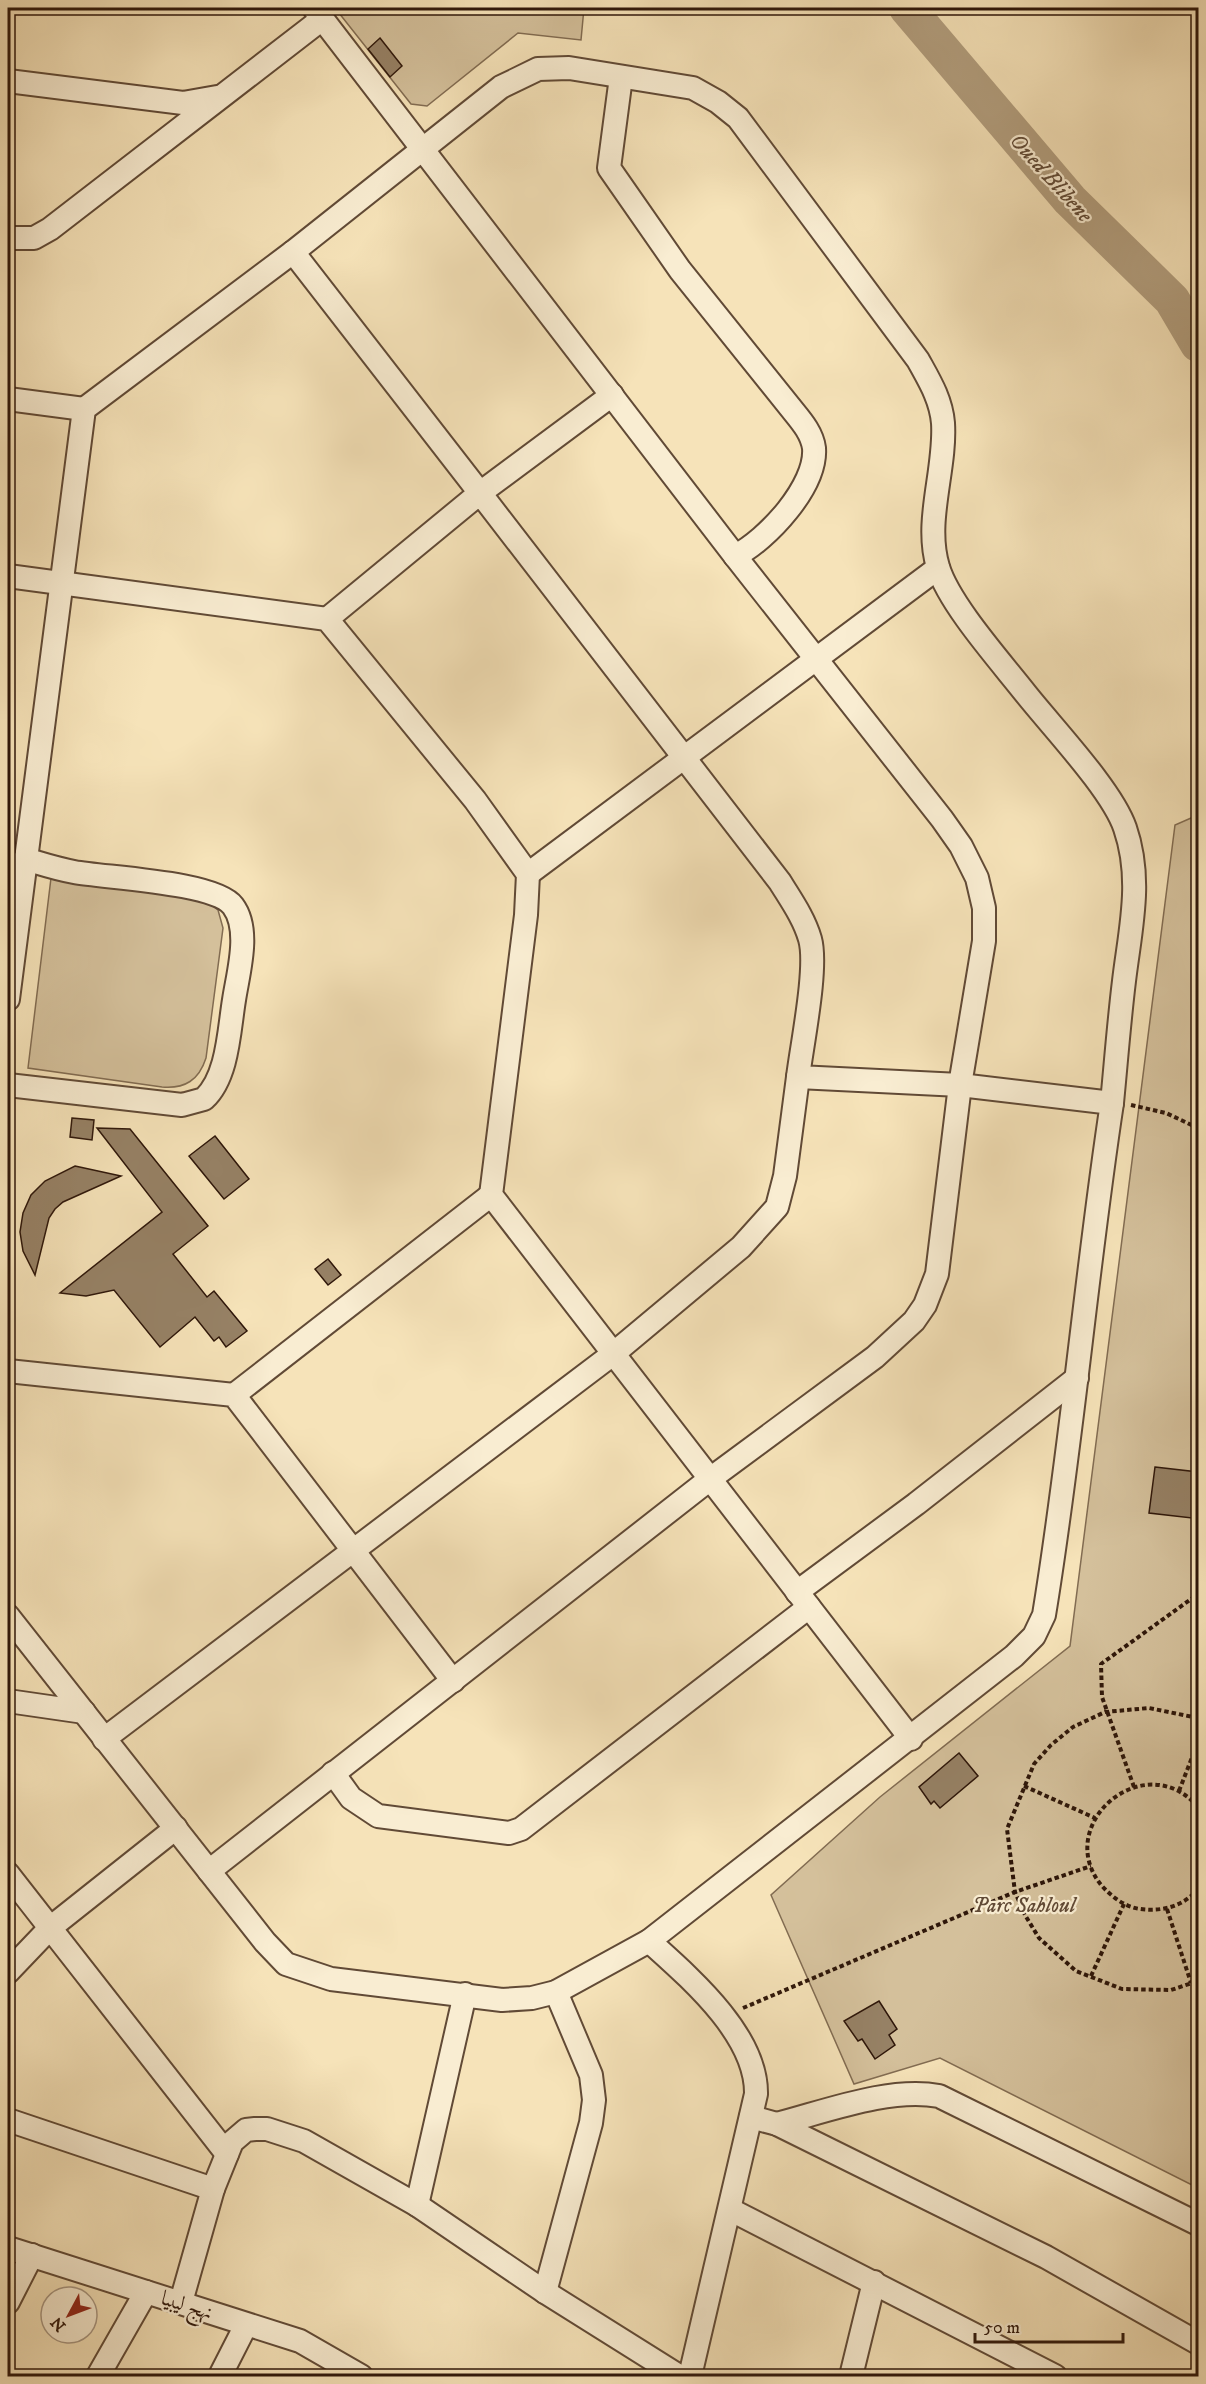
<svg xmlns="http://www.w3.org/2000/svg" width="1206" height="2384" font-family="'IM FELL DW Pica',Amiri,serif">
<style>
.green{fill:#d4c09b;stroke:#826c52;stroke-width:1.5}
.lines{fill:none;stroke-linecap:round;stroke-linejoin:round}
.river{stroke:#b29e7e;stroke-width:36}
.building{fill:#968165;stroke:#2f170a;stroke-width:1.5}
.minor-casing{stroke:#614a36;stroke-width:26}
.path{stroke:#2f170a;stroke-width:4;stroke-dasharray:4.5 3;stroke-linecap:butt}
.minor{stroke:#f9edd2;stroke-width:22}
.labels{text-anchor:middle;stroke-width:4.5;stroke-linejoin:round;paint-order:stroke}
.park-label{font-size:21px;font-style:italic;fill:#614a36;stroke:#f9edd2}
.street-label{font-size:21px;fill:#2f170a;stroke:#f9edd2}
.water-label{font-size:22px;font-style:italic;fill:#634d38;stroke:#f9edd2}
</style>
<rect width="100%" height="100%" fill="#f6e3b9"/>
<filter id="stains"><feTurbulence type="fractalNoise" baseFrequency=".00333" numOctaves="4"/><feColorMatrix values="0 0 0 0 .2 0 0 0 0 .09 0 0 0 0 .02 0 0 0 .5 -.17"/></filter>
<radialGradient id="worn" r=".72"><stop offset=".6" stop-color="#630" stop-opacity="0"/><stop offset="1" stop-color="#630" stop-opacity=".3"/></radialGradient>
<g class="green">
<path d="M335,8H584L581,40L518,33L427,106L411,104Z"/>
<path d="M1198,815V2188L940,2058L854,2084L771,1895L880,1797L1070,1646L1175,825Z"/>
<path d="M51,878L203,899L218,910L223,928L206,1058C199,1080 185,1089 162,1087L28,1068Z"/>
</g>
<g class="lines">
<path class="river" d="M907,8L1070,200L1172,300L1198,344"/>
</g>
<g class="building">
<path d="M380,38L402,66L390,77L368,49Z"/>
<path d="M72,1118L94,1120L92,1140L70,1137Z"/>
<path d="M97,1128L130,1129L208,1226L173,1254L207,1297L214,1291L247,1331L226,1347L219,1337L214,1341L195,1317L160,1347L114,1290L86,1296L60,1293L162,1212Z"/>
<path d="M215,1136L249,1179L224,1199L189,1156Z"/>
<path d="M75,1166L121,1176L63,1202L55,1209L49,1218L35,1275L23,1251L20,1232L23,1213L31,1195L45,1181Z"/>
<path d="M328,1259L341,1275L328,1285L315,1269Z"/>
<path d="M1155,1467L1198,1472L1192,1518L1149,1513Z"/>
<path d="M959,1753L978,1776L940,1808L934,1801L931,1804L919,1787Z"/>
<path d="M879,2001L897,2029L889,2035L895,2045L875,2059L862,2039L858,2041L844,2021Z"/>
</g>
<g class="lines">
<defs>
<g id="minor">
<path d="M621,77L609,168L680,270L794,412C803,423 812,434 814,448C817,486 767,540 735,556"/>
<path d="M8,81L183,103L217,97"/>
<path d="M8,238H34L50,229L322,19"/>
<path d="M293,252L480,493L612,395"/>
<path d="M8,399L84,409"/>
<path d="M8,576L327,619L475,800L528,874L526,915L491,1195L911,1739"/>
<path d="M528,874L938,568"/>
<path d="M8,999L84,409L293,252L501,87L538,69L569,68L693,88L718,102L738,118L918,360C929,380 941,399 943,423C946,470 924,521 938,567C949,604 1001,662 1026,694C1053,728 1112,790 1125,828C1143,880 1130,930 1124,981C1119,1022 1116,1062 1112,1103"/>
<path d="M8,1085L182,1105L204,1099C228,1077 229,1030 234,1000C238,973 251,930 233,906C215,882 107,878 74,872C57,869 42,864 25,859"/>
<path d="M8,1371L234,1395L453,1681"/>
<path d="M234,1395L491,1195"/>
<path d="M797,1592L916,1504L1077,1378"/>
<path d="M8,1616L265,1942L286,1964L331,1979L502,2000L532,1998L556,1992L649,1941L1014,1656L1034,1636L1044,1615C1072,1445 1086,1273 1112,1103L960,1085L798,1077C802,1044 818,967 810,939C804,918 791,900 780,882L480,493L327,619"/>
<path d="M8,1701L84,1712"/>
<path d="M104,1739L613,1354L741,1247L777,1207L785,1176L798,1077"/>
<path d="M333,1773L351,1798L378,1816L509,1833L521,1829L809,1607"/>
<path d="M209,1871L710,1479L875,1357L914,1321L925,1305L937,1274L960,1085L984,941V908L977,878L961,846L942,819L735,556L314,8"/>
<path d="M8,1874L227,2154"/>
<path d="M649,1941C690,1978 757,2035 756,2094L690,2376"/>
<path d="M8,1972L50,1928L176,1828"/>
<path d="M751,2117L777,2124L1046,2257L1198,2343"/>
<path d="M8,2120L213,2189L181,2302"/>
<path d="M777,2124C827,2111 889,2087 939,2096L1198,2224"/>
<path d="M213,2189L232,2142L246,2130L255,2129H267L304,2141L417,2205L545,2292L679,2376"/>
<path d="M417,2205L465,1994"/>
<path d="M731,2210L1055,2376"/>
<path d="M8,2248L300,2341L361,2376"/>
<path d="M545,2292L591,2123L594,2100L591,2075L556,1992"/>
<path d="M8,2302L32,2255"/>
<path d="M98,2376L146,2292"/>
<path d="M220,2376L246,2325"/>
<path d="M851,2376L874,2282"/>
</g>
</defs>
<use href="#minor" class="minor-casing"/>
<g class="path">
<path d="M1131,1105L1166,1113L1198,1128"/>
<path d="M1198,1718L1149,1708L1105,1712L1073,1727L1051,1745L1034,1764L1007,1829L1015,1892L1025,1915L1039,1938L1076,1971L1122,1989L1171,1990L1198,1981"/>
<path d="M1024,1786L1095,1818"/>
<path d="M1134,1787L1102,1697L1101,1664L1198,1594"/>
<path d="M1179,1791L1198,1742"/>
<path d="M1198,1807C1145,1745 1051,1825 1102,1886C1112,1897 1125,1907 1140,1909C1162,1912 1184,1906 1198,1889"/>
<path d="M1167,1909L1191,1983"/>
<path d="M1091,1976L1124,1904"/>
<path d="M743,2008L1015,1892L1091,1866"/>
</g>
<use href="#minor" class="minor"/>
</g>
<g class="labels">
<g class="park-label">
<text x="1024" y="1912">Parc Sahloul</text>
</g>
<g class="street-label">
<text transform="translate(187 2305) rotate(18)" y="7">نهج ليبيا</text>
</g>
<g class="water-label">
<text transform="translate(1052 177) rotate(48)" y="8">Oued Blibene</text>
</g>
</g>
<rect width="1206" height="2384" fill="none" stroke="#f6e3b9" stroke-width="30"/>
<rect x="9" y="9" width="1188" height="2366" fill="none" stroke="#2f170a" stroke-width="3"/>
<rect x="15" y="15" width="1176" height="2354" fill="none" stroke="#2f170a" stroke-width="1.5"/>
<g transform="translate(69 2315) rotate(229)"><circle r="28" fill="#f9edd2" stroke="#a89782" stroke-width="1.5"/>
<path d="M0-4.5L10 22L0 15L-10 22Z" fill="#8f2418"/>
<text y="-9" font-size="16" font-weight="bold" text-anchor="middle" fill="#2f170a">N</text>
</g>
<path d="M975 2333v9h148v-9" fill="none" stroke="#2f170a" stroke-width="3"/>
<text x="984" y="2333" font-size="18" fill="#2f170a" stroke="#f9edd2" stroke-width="4.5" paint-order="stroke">50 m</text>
<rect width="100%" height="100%" filter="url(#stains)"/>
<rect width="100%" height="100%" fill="url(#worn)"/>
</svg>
